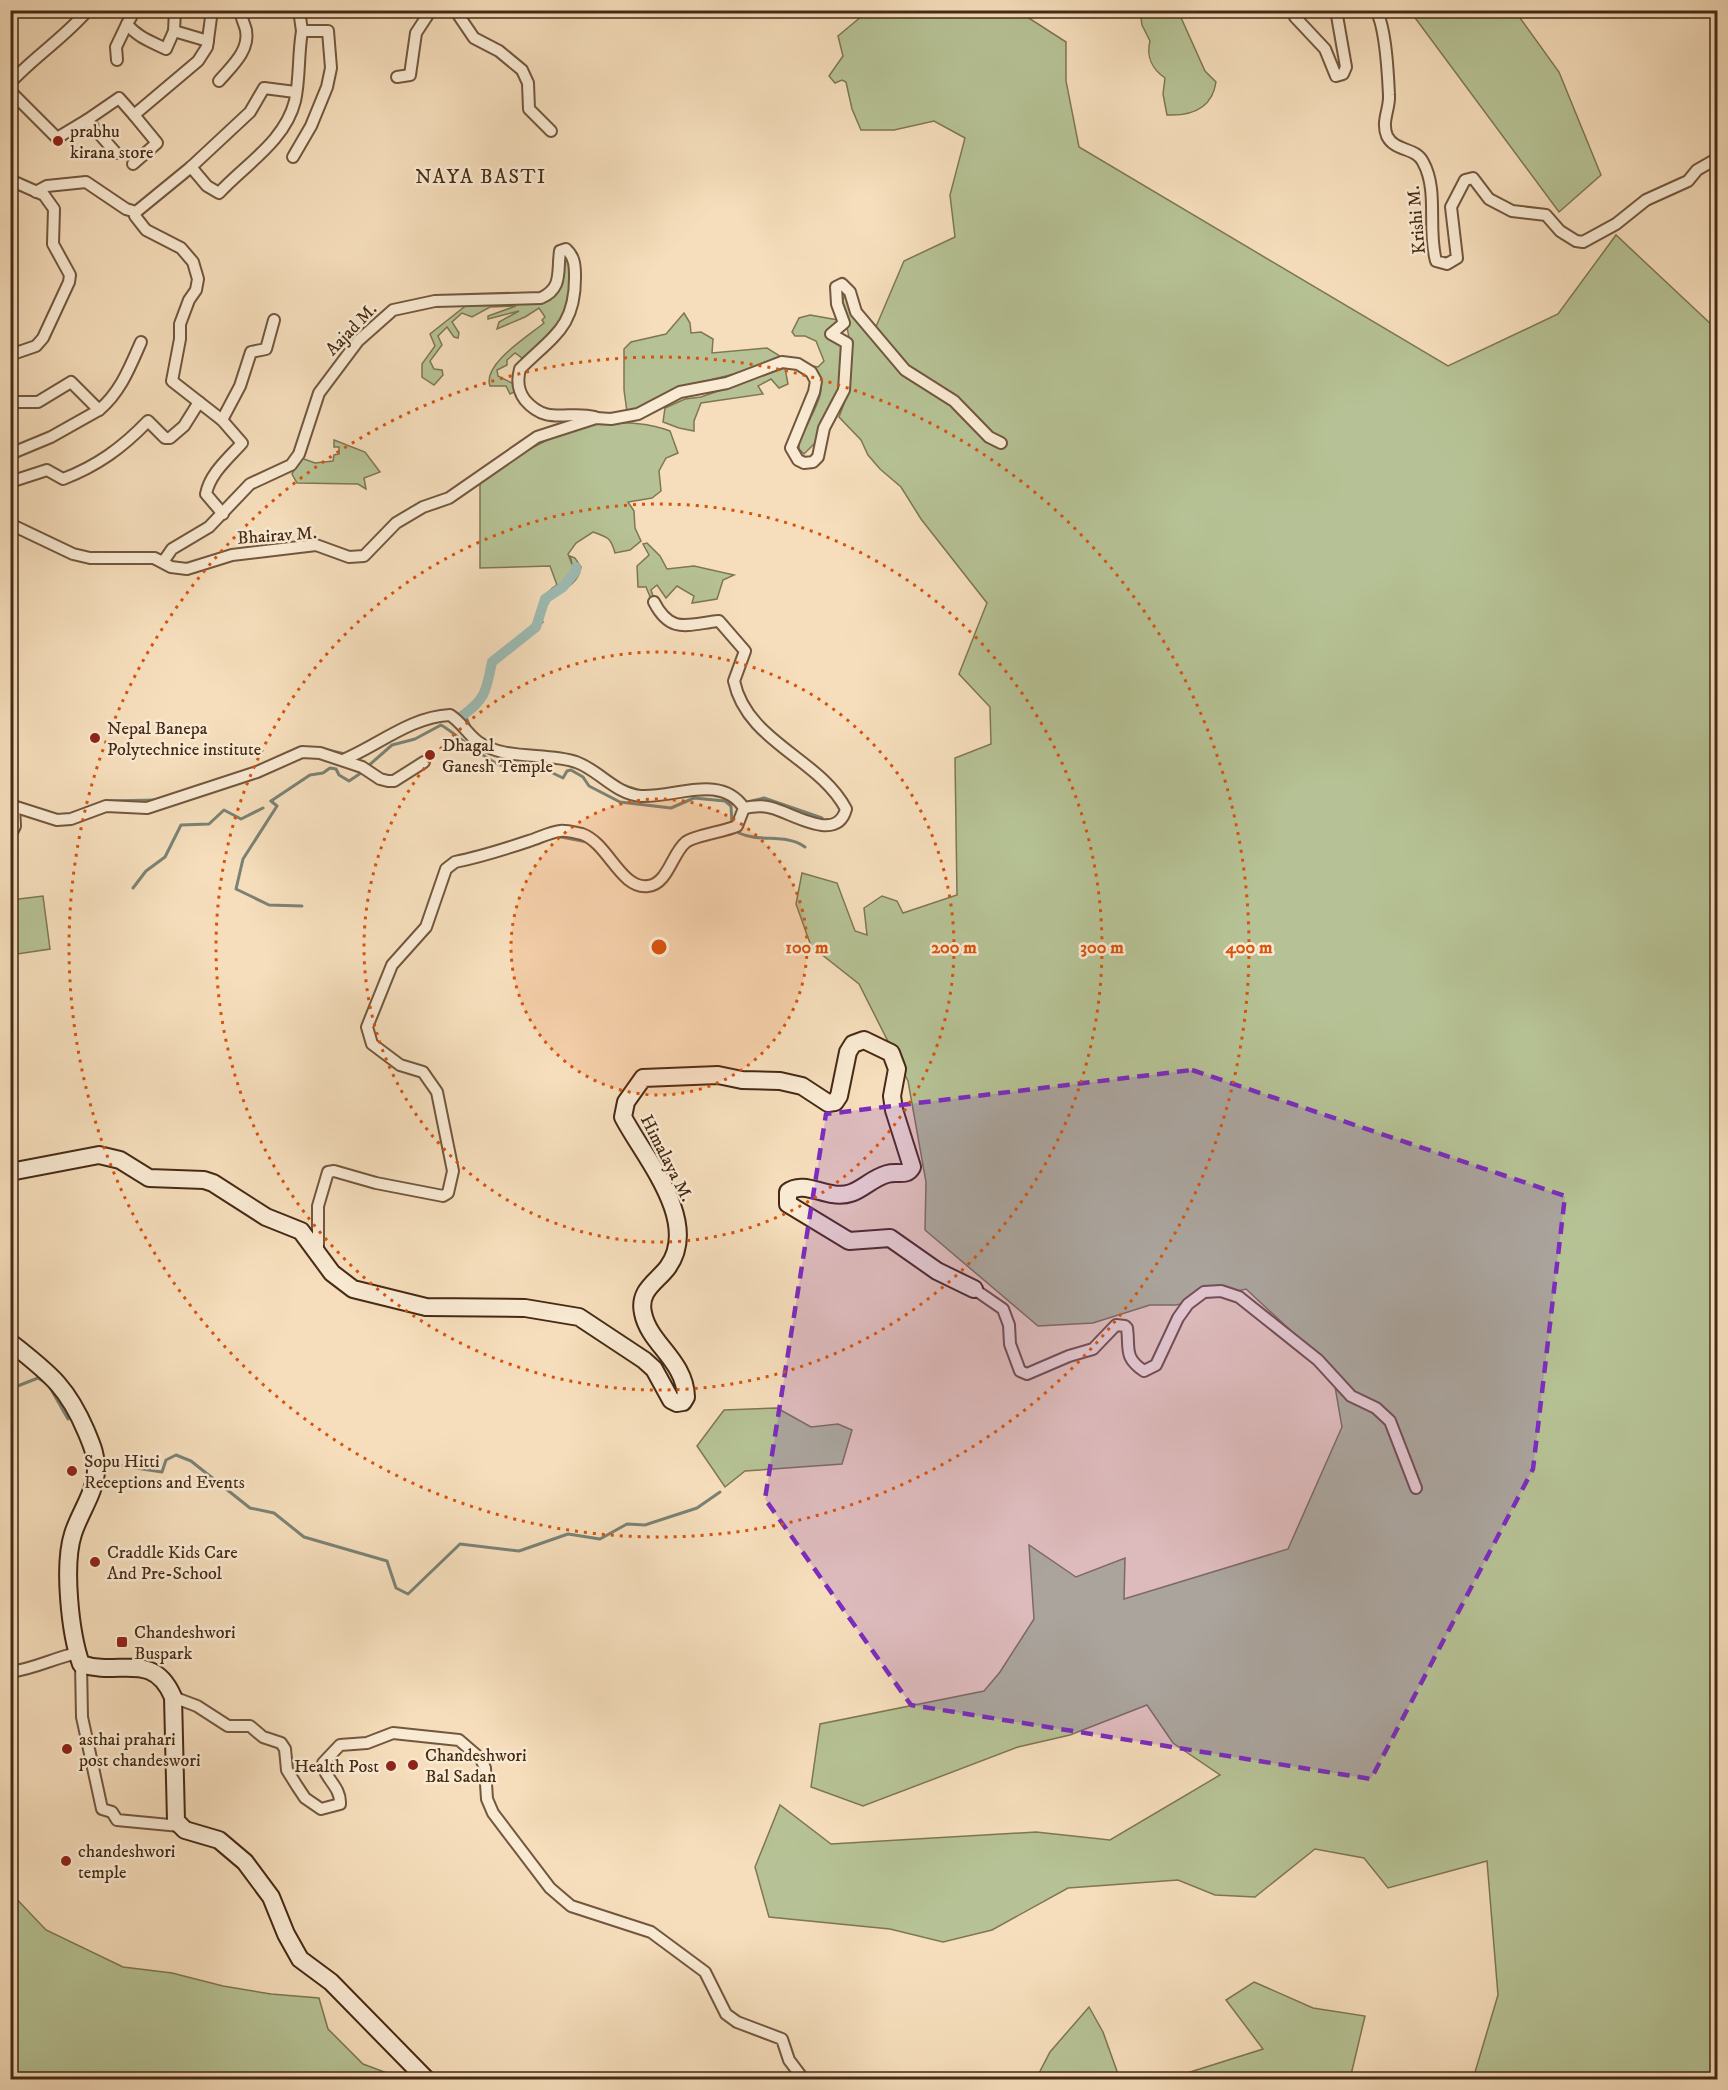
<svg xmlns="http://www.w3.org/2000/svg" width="1728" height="2090" font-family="'IM FELL DW Pica',serif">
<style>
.green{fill:#b6c295;stroke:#7e7654;stroke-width:1.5}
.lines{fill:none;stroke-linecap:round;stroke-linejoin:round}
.stream{stroke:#7a8275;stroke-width:3}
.canal{stroke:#9dbcb5;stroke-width:10}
.street-casing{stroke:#72573e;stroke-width:14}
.secondary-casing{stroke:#462a14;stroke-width:20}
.street{stroke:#f9ead3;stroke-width:10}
.secondary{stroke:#f9ead3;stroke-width:16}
.marked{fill:#7b2cbf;fill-opacity:0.2;stroke:#7b2cbf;stroke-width:4.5;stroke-dasharray:12 8;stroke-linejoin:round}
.ring{fill:none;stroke:#d8540d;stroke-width:3;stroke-dasharray:3 6}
.poi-dot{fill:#8f2418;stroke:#f9ead3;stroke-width:2}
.labels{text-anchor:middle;stroke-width:5;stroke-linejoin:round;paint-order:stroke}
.poi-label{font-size:18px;fill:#462a14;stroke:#f9ead3;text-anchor:start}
.street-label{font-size:18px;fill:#462a14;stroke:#f9ead3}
.neighbourhood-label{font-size:20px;letter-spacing:1.5px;fill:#462a14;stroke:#f9ead3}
.centre{fill:#d8540d;stroke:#f9ead3;stroke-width:3}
.ring-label{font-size:18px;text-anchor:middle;font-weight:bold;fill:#d8540d;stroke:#f9ead3;stroke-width:5;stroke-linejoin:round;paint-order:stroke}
</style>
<rect width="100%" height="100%" fill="#f6debc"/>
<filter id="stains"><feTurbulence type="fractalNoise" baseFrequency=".00333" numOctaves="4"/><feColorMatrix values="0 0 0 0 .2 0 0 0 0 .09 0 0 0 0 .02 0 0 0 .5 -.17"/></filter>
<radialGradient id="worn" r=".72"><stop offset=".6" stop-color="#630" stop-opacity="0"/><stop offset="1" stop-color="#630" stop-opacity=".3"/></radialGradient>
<g class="green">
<path d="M868,11H1018L1066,42V81L1079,147L1448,366L1558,314L1616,235L1713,326H1717V2079H1473L1498,1995L1487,1861L1388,1888L1364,1858L1315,1849L1255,1897L1215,1895L1178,1880L1068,1888L992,1930L943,1942L890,1929L769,1917L755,1867L780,1805L831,1844L1036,1832L1110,1840L1220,1775L1173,1743L1147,1705L1070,1735L1018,1747L863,1806L811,1787L820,1724L984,1691L1000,1672L1034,1619L1029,1545L1076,1577L1125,1558L1124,1599L1288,1549L1342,1427L1332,1369L1246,1289L1176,1305H1150L1093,1323L1038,1326L925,1230L926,1182L908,1081L859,984L811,946L796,904L802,873L837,883L855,931L867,935L864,908L882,896L897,901L903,913L957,895L955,758L991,744L990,707L959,674L987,603L921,519L901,487L880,469L868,455L861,440L839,417C858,372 852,347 841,301L845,296L856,320L879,348L875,329L904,261L955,237L950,195L965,138L934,121L894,130H861L852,109L846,82L842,80L835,83L829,76L843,56L838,36Z"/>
<path d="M1140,11H1178L1205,71L1216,82C1212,109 1191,116 1167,115L1163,94L1165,78C1152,69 1146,56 1150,41L1142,25Z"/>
<path d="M1410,11H1515L1559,72L1601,175L1559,212Z"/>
<path d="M562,255H568L573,280L564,324L525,360L515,353L507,360V365L497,370L498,376L512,383L516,391L510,394L506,386H490C482,364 530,335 544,323L542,320L545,317L539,308L525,317L497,329L499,322L519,311L488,319V316L516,306L490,307L472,317L462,313L452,322L459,333L458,338L454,337L447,327L438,336L442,345L430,361L434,369L442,370L443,375L434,385L422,377V364L435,346L430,334L468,304L548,297Z"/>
<path d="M684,313L690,323L691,333L701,332L713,339L712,353L767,348L780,356L742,372L682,387L653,404L627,412L624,390V349L631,342L666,334Z"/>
<path d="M810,315L838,320L845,343L842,389L816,442L804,454L799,449V443C807,418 836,387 812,366L818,367L824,361L816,341L805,336H795L792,332L799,318Z"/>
<path d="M785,368L788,384L779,388L771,379L758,386L763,394L701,403L694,421V431L679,428L663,422L665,408L685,399L701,397Z"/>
<path d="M595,423C621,423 645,421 670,431L678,453L666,458L659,471L661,491L652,498L628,502L634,511L635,528L641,541L630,550L615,553C611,538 608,537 593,532L576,543L568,554L573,567L570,556L575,558L581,567C579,583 565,589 552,596L541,617L543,622L539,626L535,625C536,609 543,594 557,585L550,566L480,568V482C517,455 550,434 595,423Z"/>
<path d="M334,440L365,452L380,472L364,478L366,489L358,484L297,483L292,474L301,458L315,463L333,461L334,455L339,454V447H334Z"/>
<path d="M647,543L660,556L667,569L694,566L734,575L723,580L717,599L692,603L694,596L677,586L666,598L657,585L651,590L655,602L651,599L646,587H638L637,566L649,555L643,544Z"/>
<path d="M43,896L50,949L11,955V900Z"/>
<path d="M777,1408L811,1427L838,1424L852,1430L842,1464L745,1471L725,1487L697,1446L724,1410Z"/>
<path d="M10,1892L46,1930L123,1967L172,1973L223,1986L271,1994L319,1998L328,2029L363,2064L403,2079H11Z"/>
<path d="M1254,1982L1313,2008L1365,2016L1350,2079H1168L1263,2049L1226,2000Z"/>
<path d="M1089,2007L1103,2032L1118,2074L1143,2079H1036L1050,2052Z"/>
</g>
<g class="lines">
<g class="stream">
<path d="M462,716L466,717L470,727"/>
<path d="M323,749L345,754"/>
<path d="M367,767L392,745L415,739L441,725C463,737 508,786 534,764L563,778L567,771L571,770L583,777L589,786L620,802L671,808L694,798L725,801L731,806L732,824"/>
<path d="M622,785L641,791"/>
<path d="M689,786L703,785"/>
<path d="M106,801L156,800"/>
<path d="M271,801L277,806L243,859L236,889L269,905L302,906"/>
<path d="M271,801L310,775L323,773L330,768L336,769L339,775L349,781L364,771"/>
<path d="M744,803L764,798L822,818"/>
<path d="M739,833C760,843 786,833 805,847"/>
<path d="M556,836L587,842"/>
<path d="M133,888L146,871L165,857L181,825L209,824L224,810L241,819L263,808"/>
<path d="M10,1389L38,1378L48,1384L68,1419"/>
<path d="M103,1463L162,1472L166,1460L176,1455L191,1461L250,1508L274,1513L304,1537L387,1561L396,1588L408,1594L460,1544L519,1551L568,1534L600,1539L627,1524L645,1525L697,1508L720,1492"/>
</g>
<path class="canal" d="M462,716C487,698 486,690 492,662L536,627L545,599L563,587L576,571V567"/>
<defs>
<g id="street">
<path d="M135,10L127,24C137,37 152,42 166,49L174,31"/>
<path d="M175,10L174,31L208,41"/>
<path d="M455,10L474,38L499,51L522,70L528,83L529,109L551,131"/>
<path d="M1295,10V17L1325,49L1336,76L1343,74L1346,67L1336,10"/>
<path d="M1376,10C1386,28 1388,74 1389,95C1390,109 1381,121 1387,136C1395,152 1416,147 1423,162C1439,191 1427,228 1436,261L1447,264L1457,258L1451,207L1465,180L1473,178L1489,199L1512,211L1546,215L1560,231L1576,241L1583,242L1616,224L1646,200L1688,181L1697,170L1718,158"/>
<path d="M117,60L116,47L127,24"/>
<path d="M397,77L410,75L416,33L431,10"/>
<path d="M219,81C231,67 250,51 246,30C244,23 241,17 240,10"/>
<path d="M10,83C35,56 64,38 88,10"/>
<path d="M10,91L57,138L87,120"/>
<path d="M116,153L87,120L119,98L134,115"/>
<path d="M293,157L311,126L327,87L331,68L328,31H302L299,10"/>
<path d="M133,164L157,143L134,115L198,61L207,47L212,10"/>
<path d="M191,167L250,112L264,88L295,92"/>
<path d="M10,180L44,195L54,209L53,244L70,275L69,282L43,338L36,346L10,355"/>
<path d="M36,192L47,186L86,182L126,209L136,212"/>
<path d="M10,402H38L71,382L99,410C120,393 130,367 141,342"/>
<path d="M222,420L240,386L251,352L266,349L274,320"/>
<path d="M10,454L51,437L99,410"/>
<path d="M10,482L47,470L63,479C97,466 122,448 148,421L165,438H170L184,426L199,402"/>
<path d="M223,514L206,494C210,473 229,458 242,443L222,420L172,381L180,339V324L189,300L196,290L198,279L193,262L181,248L146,230L135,216L136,212L191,167L207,186L219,193C246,164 285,141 295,101C300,79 298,54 302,31"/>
<path d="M10,524L73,554L90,558H154L163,562L172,549L209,527L250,484L291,465L299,454L319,393L358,341L393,310L435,301L541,298C563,288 557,272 560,251L566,249C574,256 575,265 575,275C576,327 553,336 520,369C517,380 518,391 525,400C547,426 568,410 595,417"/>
<path d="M154,558L171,567L187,569L232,555L316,545L349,557L364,556L396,523L423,507L449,498L537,437L596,418L611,419L638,414L680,392L727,383L782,362L798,364L811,372L816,381L814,392L791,448L798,460L804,463L813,462L818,457L824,428L844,390L847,343L831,334L844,323L837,304L836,287L842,284L850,292L856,312L905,370L954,401L989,437L1001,443"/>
<path d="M654,602C671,635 688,624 719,621L745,651L734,681C747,742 819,758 846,809C837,843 794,814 772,808C763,805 753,806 744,808"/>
<path d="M10,805L57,820L71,819L106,806L147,808L257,772L302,752L320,753L362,767L380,779L388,781H394L424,762"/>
<path d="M10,836L15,826L14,807"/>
<path d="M318,1252V1206L328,1172L334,1171L376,1183L443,1196L448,1193L453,1171L437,1092L423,1072L400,1065L372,1044L367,1027L392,965L426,927L446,869L455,862C480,857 505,849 529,841C539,838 550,832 560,831C566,830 576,833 582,834C608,843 621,890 648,886C668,884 672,853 686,842C696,835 723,832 737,826L744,808C721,773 675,798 641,796C615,794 599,770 576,762C545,752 504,761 477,741C467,733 461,722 450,715C410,717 379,745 343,760"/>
<path d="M974,1289L1003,1309L1009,1325L1010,1344L1020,1371L1027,1374L1069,1356L1093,1349L1116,1325L1125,1326L1127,1328C1130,1348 1123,1357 1144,1371L1156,1365L1178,1318L1188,1304L1204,1292L1221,1291L1239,1297L1318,1360L1351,1396L1376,1408L1390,1421L1416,1488"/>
<path d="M81,1664L82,1717L102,1809L112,1812L117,1820L180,1826"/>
<path d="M10,1672C34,1669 54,1658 77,1653"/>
<path d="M173,1697L197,1706L228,1726H250L263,1737L281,1743L285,1749L287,1770L297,1786L305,1798L321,1809L340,1804C341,1786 324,1779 323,1763L340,1745L367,1743L393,1733L459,1740L481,1759L485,1768L487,1799L493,1813L550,1888L571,1906L651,1932L705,1972L726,2014L737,2022L782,2039L789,2060L804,2080"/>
</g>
<g id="secondary">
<path d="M10,1172L99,1155L120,1160L149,1178L204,1180L213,1183L266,1217L301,1231L332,1273L353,1289L426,1307L525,1308L579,1317L644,1360L654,1369L671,1400L677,1403L683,1402L686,1397C685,1360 649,1344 643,1313C638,1290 657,1282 668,1267C701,1221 643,1156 623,1117L626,1102L643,1078L718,1075L742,1080L780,1081L802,1086L828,1103L835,1102L839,1096L848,1052L853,1044L864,1040L891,1053L897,1069L892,1096L894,1110L912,1167C907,1177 897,1171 887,1174C866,1180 857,1199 832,1194C818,1192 800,1182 788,1192V1204L849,1241L890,1238L937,1271L974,1289"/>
<path d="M10,1342C47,1372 66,1384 86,1431C91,1443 97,1456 96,1470C96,1491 79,1514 73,1534C63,1565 70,1633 81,1664C119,1677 153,1650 173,1697L176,1821L185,1830L219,1840L245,1862L271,1897L286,1934L300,1959L331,1982L427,2080"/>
</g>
</defs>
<use href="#street" class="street-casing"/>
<use href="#secondary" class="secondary-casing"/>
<use href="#street" class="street"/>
<use href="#secondary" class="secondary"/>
</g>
<path class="marked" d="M1192,1070L1565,1196L1533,1469L1371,1779L911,1705L765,1499L826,1114Z"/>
<circle cx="659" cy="947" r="148" fill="#d8540d" fill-opacity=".12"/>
<g class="ring">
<circle cx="659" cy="947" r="148"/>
<circle cx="659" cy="947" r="295"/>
<circle cx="659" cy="947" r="443"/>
<circle cx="659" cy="947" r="590"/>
</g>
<g class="poi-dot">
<circle cx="58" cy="141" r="6"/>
<circle cx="95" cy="738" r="6"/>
<circle cx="430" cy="755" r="6"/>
<circle cx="72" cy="1471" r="6"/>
<circle cx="95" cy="1562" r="6"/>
<rect x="116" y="1636" width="12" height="12" rx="3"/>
<circle cx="67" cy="1749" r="6"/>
<circle cx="413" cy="1765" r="6"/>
<circle cx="391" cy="1766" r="6"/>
<circle cx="66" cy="1861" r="6"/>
</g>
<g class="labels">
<g class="poi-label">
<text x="70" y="137">prabhu<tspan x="70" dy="21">kirana store</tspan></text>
<text x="107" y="734">Nepal Banepa<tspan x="107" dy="21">Polytechnice institute</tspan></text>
<text x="442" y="751">Dhagal<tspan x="442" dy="21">Ganesh Temple</tspan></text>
<text x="84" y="1467">Sopu Hitti<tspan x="84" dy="21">Receptions and Events</tspan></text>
<text x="107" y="1558">Craddle Kids Care<tspan x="107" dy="21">And Pre-School</tspan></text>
<text x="134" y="1638">Chandeshwori<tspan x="134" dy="21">Buspark</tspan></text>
<text x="79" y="1745">asthai prahari<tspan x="79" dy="21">post chandeswori</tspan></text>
<text x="425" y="1761">Chandeshwori<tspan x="425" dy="21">Bal Sadan</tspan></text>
<text x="379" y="1772" text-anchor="end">Health Post</text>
<text x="78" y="1857">chandeshwori<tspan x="78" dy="21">temple</tspan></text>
</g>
<g class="street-label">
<text transform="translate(1416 220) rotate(-95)" y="6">Krishi M.</text>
<text transform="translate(351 329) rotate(-46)" y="6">Aajad M.</text>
<text transform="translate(277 535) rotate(-4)" y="6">Bhairav M.</text>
<text transform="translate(667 1158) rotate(63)" y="6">Himalaya M.</text>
</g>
<g class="neighbourhood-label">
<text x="481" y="183">NAYA BASTI</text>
</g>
</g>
<circle cx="659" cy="947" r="9" class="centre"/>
<g class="ring-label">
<text x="807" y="953">100 m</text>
<text x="954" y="953">200 m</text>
<text x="1102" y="953">300 m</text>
<text x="1249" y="953">400 m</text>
</g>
<rect width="1728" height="2090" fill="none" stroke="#f6debc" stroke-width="36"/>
<rect x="12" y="12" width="1704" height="2066" fill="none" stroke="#462a14" stroke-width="3"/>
<rect x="18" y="18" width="1692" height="2054" fill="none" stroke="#462a14" stroke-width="1.5"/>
<rect width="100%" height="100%" filter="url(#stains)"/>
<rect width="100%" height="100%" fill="url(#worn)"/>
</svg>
